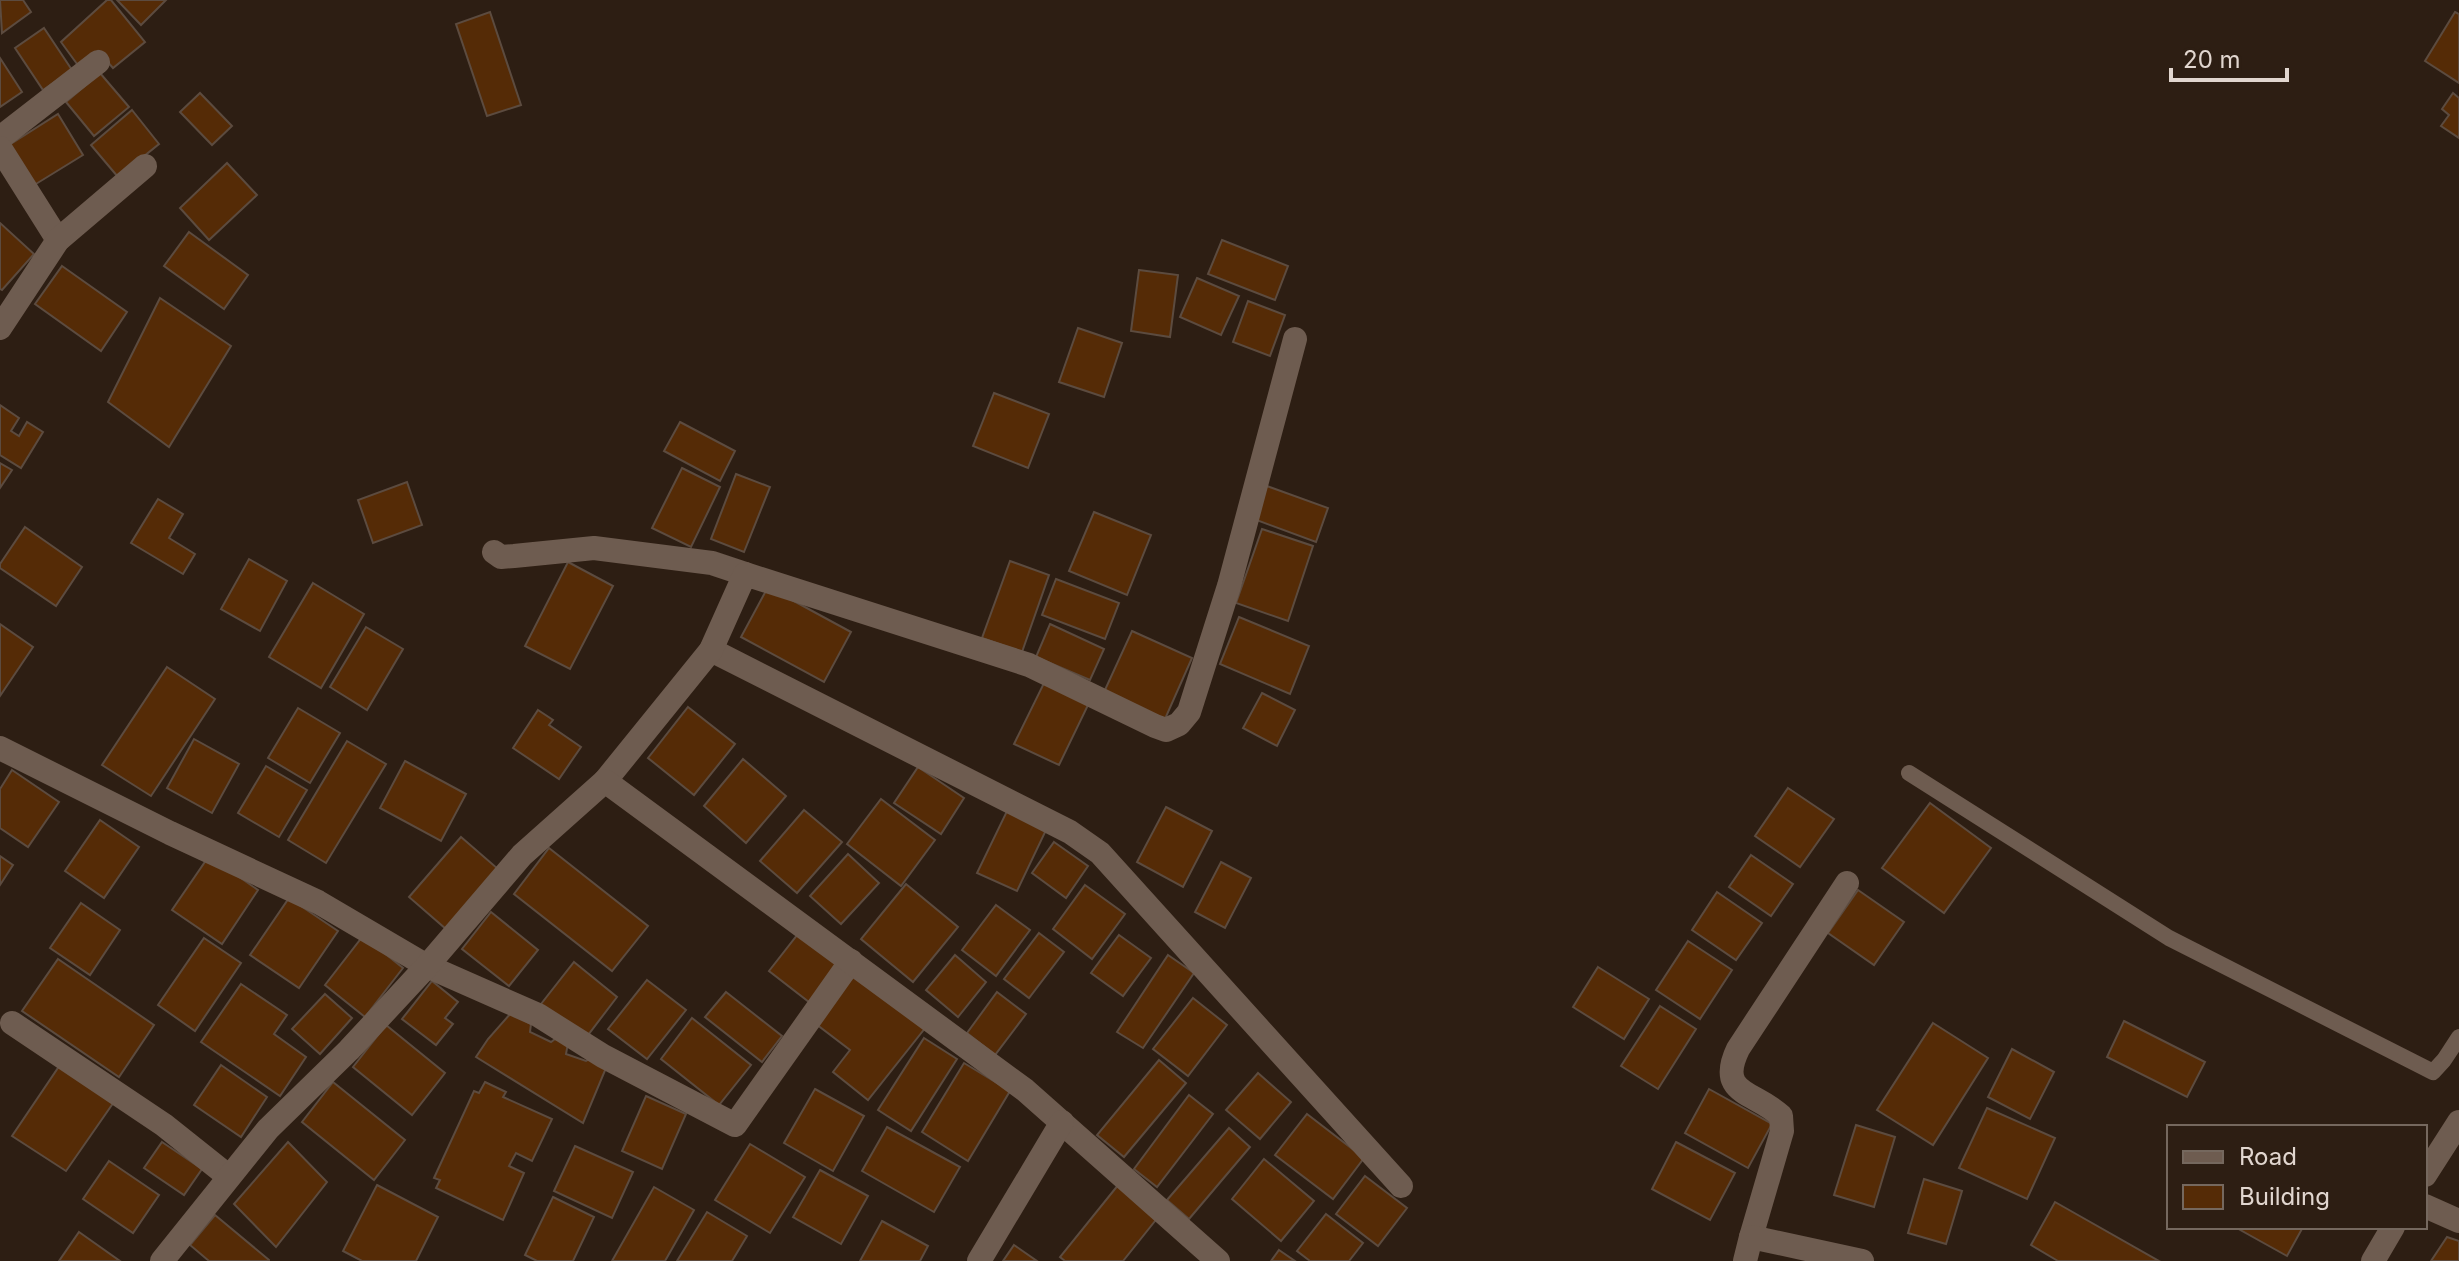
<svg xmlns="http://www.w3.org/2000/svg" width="2459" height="1261" font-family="Inter,sans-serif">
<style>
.building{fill:#552b06;stroke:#5c4b3f;stroke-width:2}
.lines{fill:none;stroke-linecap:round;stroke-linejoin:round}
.service{stroke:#6e5c50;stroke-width:16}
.minor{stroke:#6e5c50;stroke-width:24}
</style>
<rect width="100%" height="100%" fill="#2d1e13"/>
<g class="building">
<path d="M0,0H23L31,12L2,33Z"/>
<path d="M107,0H111L145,42L113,68L98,51L80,68L61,42Z"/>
<path d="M117,0H166L141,25Z"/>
<path d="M490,12L521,105L487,116L456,24Z"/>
<path d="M2455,12L2459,14V83L2425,61Z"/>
<path d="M44,28L72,70L43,90L15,48Z"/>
<path d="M0,58L22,92L0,107Z"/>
<path d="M100,73L129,107L94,136L66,102Z"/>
<path d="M200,93L232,126L212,145L180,112Z"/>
<path d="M2453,93L2459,98V138L2441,126L2449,115L2442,109Z"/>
<path d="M132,110L159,144L118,177L91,145Z"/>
<path d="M58,114L83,155L31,187L6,147Z"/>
<path d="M227,163L257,195L209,240L180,208Z"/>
<path d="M0,223L34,254L2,290L0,289Z"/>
<path d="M189,232L248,275L224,309L164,266Z"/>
<path d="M1222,240L1288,266L1275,300L1208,274Z"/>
<path d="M62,266L127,312L101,351L35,304Z"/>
<path d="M1139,270L1178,275L1170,337L1131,331Z"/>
<path d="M1197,278L1239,296L1221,335L1180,317Z"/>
<path d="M160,298L231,346L169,447L108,402Z"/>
<path d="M1248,301L1285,315L1270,356L1233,342Z"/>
<path d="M1078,328L1122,343L1104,397L1059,382Z"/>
<path d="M994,393L1049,414L1028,468L973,446Z"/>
<path d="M0,405L19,418L11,431L19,436L27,422L43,432L21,468L0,455Z"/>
<path d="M680,422L735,451L720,481L664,451Z"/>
<path d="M0,463L12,470L0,488Z"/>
<path d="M682,468L720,487L691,547L652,528Z"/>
<path d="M736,474L770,487L744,552L711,539Z"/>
<path d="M407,482L422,525L373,543L358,500Z"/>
<path d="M1264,485L1328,508L1316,542L1251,518Z"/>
<path d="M158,499L183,514L169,538L195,554L183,574L131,543Z"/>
<path d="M1094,512L1151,535L1127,595L1069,571Z"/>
<path d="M25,527L82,567L56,606L0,568V564Z"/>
<path d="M1262,529L1313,546L1288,621L1236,603Z"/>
<path d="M249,559L287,581L260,631L221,609Z"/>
<path d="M1010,561L1049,575L1022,652L982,638Z"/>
<path d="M568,562L613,586L570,669L525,646Z"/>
<path d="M1056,579L1119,603L1105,639L1042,615Z"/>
<path d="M313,583L364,614L321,688L269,657Z"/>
<path d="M768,587L851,632L824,682L741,637Z"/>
<path d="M1239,617L1309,646L1290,694L1220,664Z"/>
<path d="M0,624L33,647L0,696Z"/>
<path d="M1050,624L1104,649L1090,680L1036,657Z"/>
<path d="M366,627L403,649L367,710L330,687Z"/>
<path d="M1132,631L1192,658L1165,719L1104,692Z"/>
<path d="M167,667L215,699L151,796L102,765Z"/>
<path d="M1045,681L1089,703L1059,765L1014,744Z"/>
<path d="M1262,693L1295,710L1277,746L1243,728Z"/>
<path d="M688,707L735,744L694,795L648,758Z"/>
<path d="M298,708L340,733L310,783L268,758Z"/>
<path d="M538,710L553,720L549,725L581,747L559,779L513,748Z"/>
<path d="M194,739L239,764L212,813L167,788Z"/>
<path d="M347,741L386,764L326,863L288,840Z"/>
<path d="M743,759L786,796L746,843L704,806Z"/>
<path d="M405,761L466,794L441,841L380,808Z"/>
<path d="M266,766L307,790L279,837L238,813Z"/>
<path d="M918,767L964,798L941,834L894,803Z"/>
<path d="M12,770L59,802L28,847L0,828V789Z"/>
<path d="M1788,788L1834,819L1800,867L1755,836Z"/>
<path d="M881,799L935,840L901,886L847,844Z"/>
<path d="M1930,803L1991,848L1944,913L1882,868Z"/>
<path d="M1166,807L1212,831L1183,887L1137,862Z"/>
<path d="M1008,809L1047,828L1017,891L977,873Z"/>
<path d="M804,810L842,842L797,893L760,861Z"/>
<path d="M100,820L139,847L104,898L65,871Z"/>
<path d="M461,837L498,869L446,929L409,897Z"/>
<path d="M1054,842L1088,866L1066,898L1032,873Z"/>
<path d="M549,848L648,926L612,971L514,894Z"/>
<path d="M848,854L879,883L841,924L810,896Z"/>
<path d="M1751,855L1793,884L1771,916L1729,887Z"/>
<path d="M0,856L13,865L0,885Z"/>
<path d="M209,856L258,890L222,944L172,910Z"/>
<path d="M1221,862L1251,878L1225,928L1195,912Z"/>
<path d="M906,884L958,927L913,982L861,939Z"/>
<path d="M1085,885L1125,914L1092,959L1053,929Z"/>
<path d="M1858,890L1904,922L1874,965L1828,933Z"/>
<path d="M1717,892L1762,923L1736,960L1692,930Z"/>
<path d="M289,898L338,931L299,988L250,955Z"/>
<path d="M81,903L120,930L90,975L50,948Z"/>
<path d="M996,905L1030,930L996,976L962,950Z"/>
<path d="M491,912L538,950L509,986L462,949Z"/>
<path d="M1039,933L1064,952L1029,998L1004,979Z"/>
<path d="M798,934L837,965L809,1002L769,971Z"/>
<path d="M1119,935L1151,958L1123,996L1091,973Z"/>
<path d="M363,936L403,968L365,1017L325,985Z"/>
<path d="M204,938L241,963L195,1031L158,1005Z"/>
<path d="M1688,941L1732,970L1700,1019L1656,990Z"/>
<path d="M955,955L986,982L958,1017L926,990Z"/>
<path d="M1168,955L1194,973L1143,1048L1117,1032Z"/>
<path d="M58,959L154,1025L119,1077L22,1011Z"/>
<path d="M574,962L617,997L585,1039L541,1004Z"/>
<path d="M1598,967L1649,999L1624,1039L1573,1007Z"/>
<path d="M857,972L926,1027L868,1100L833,1072L850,1050L816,1024Z"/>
<path d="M647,980L686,1010L647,1059L608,1029Z"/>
<path d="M432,981L458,1002L445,1018L453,1024L436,1045L402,1019Z"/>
<path d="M241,984L287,1015L274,1034L306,1057L280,1096L201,1042Z"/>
<path d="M726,992L782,1036L762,1062L705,1017Z"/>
<path d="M997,992L1026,1014L995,1055L967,1033Z"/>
<path d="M325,994L352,1018L320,1054L292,1029Z"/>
<path d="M1193,998L1227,1025L1188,1076L1153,1049Z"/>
<path d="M1660,1006L1696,1029L1658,1089L1621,1066Z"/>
<path d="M511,1013L531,1024L530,1032L551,1042L555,1039L568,1043L566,1054L586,1061L593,1057L606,1068L583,1123L476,1057L488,1039Z"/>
<path d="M692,1018L751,1065L719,1105L661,1059Z"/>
<path d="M2124,1021L2205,1062L2187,1097L2107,1057Z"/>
<path d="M1933,1023L1988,1058L1933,1145L1877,1110Z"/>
<path d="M386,1025L445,1073L412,1115L353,1067Z"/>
<path d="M924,1038L957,1059L911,1131L878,1110Z"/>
<path d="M2012,1049L2054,1072L2030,1119L1988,1097Z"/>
<path d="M1159,1060L1186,1083L1124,1157L1097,1135Z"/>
<path d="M62,1062L116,1099L66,1171L12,1136Z"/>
<path d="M964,1063L1010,1091L968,1161L922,1132Z"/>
<path d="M221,1065L267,1097L241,1137L194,1105Z"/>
<path d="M1258,1073L1291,1102L1260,1139L1226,1110Z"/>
<path d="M333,1082L405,1140L374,1180L302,1122Z"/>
<path d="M485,1082L506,1092L503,1097L552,1119L532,1161L516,1153L509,1166L524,1173L503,1220L436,1188L440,1180L434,1178L474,1091L479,1093Z"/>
<path d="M815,1089L864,1116L833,1171L784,1143Z"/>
<path d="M1709,1089L1772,1124L1748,1168L1685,1133Z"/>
<path d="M1189,1095L1213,1114L1157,1187L1134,1169Z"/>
<path d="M646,1096L686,1114L662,1169L622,1151Z"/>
<path d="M1987,1108L2055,1138L2027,1199L1959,1168Z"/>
<path d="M1307,1114L1364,1158L1333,1199L1275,1155Z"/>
<path d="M1856,1125L1895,1137L1874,1207L1834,1195Z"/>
<path d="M887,1127L960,1167L934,1212L862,1171Z"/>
<path d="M1229,1128L1250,1147L1189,1219L1167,1200Z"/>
<path d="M162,1142L202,1169L184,1195L144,1168Z"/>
<path d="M288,1142L327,1182L276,1247L234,1204Z"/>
<path d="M1676,1142L1735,1173L1710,1220L1652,1189Z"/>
<path d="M750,1144L805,1177L770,1233L715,1200Z"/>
<path d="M575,1146L633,1172L612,1218L554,1191Z"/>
<path d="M1264,1159L1314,1201L1281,1241L1232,1199Z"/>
<path d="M109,1161L159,1195L133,1233L83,1199Z"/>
<path d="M820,1170L868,1196L841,1244L793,1217Z"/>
<path d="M1365,1176L1407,1208L1378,1246L1336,1214Z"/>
<path d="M1123,1179L1163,1211L1123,1261H1065L1060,1257Z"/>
<path d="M1924,1179L1962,1191L1946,1244L1908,1233Z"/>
<path d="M377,1185L438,1217L416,1261H362L343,1251Z"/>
<path d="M654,1187L694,1210L665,1261H612Z"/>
<path d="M553,1197L594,1217L573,1261H537L525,1255Z"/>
<path d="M2055,1202L2159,1261H2058L2031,1245Z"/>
<path d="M707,1212L747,1236L732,1261H677Z"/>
<path d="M1326,1214L1363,1243L1349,1261H1310L1297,1251Z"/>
<path d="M215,1215L269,1260V1261H209L190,1245Z"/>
<path d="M882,1221L928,1246L920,1261H860Z"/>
<path d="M2235,1227H2303L2287,1256Z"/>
<path d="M79,1232L120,1261H59Z"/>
<path d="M2447,1237L2459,1241V1261H2431Z"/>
<path d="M1014,1245L1037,1261H1003Z"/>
<path d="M1279,1250L1295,1261H1271Z"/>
</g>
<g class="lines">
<path class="service" d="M1909,773L2169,938L2433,1072L2444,1060L2459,1037"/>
<g class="minor">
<path d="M0,138L98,62"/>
<path d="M0,148L58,240"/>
<path d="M0,328L58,240L145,166"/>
<path d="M494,552L501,557L514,556L594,548L712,563L745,574"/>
<path d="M711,650L1070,832L1100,853L1401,1186"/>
<path d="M0,748L170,833L318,902L427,966L538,1015L603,1056L735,1125L851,961"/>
<path d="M605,781L711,650L745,574L1029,665L1155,726L1166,730L1179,724L1189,712L1229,586L1295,339"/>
<path d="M12,1023L164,1125L228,1176"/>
<path d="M2425,1175L2459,1122"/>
<path d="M2425,1206L2459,1221"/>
<path d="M1751,1237L1782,1131L1781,1116C1755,1091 1716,1095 1738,1049L1847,883"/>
<path d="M162,1261L268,1129L349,1050L427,966L522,855L605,781L1025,1090L1218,1261"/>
<path d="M979,1261L1062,1122"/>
<path d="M1745,1261L1751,1237L1862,1261"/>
<path d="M2373,1261L2393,1227"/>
</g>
</g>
<rect x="2167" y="1125" width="260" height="104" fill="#2d1e13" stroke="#75685e" stroke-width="2"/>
<rect x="2183" y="1151" width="40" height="12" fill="#6e5c50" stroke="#75685e" stroke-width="2"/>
<text x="2239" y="1165" font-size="24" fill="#e1d6cf">Road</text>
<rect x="2183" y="1185" width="40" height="24" fill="#552b06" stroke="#75685e" stroke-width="2"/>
<text x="2239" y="1205" font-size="24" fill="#e1d6cf">Building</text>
<path d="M2171 68v12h116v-12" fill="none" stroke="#e1d6cf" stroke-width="4"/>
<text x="2183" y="68" font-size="24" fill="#e1d6cf" stroke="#2d1e13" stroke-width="6" paint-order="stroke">20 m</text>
</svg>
